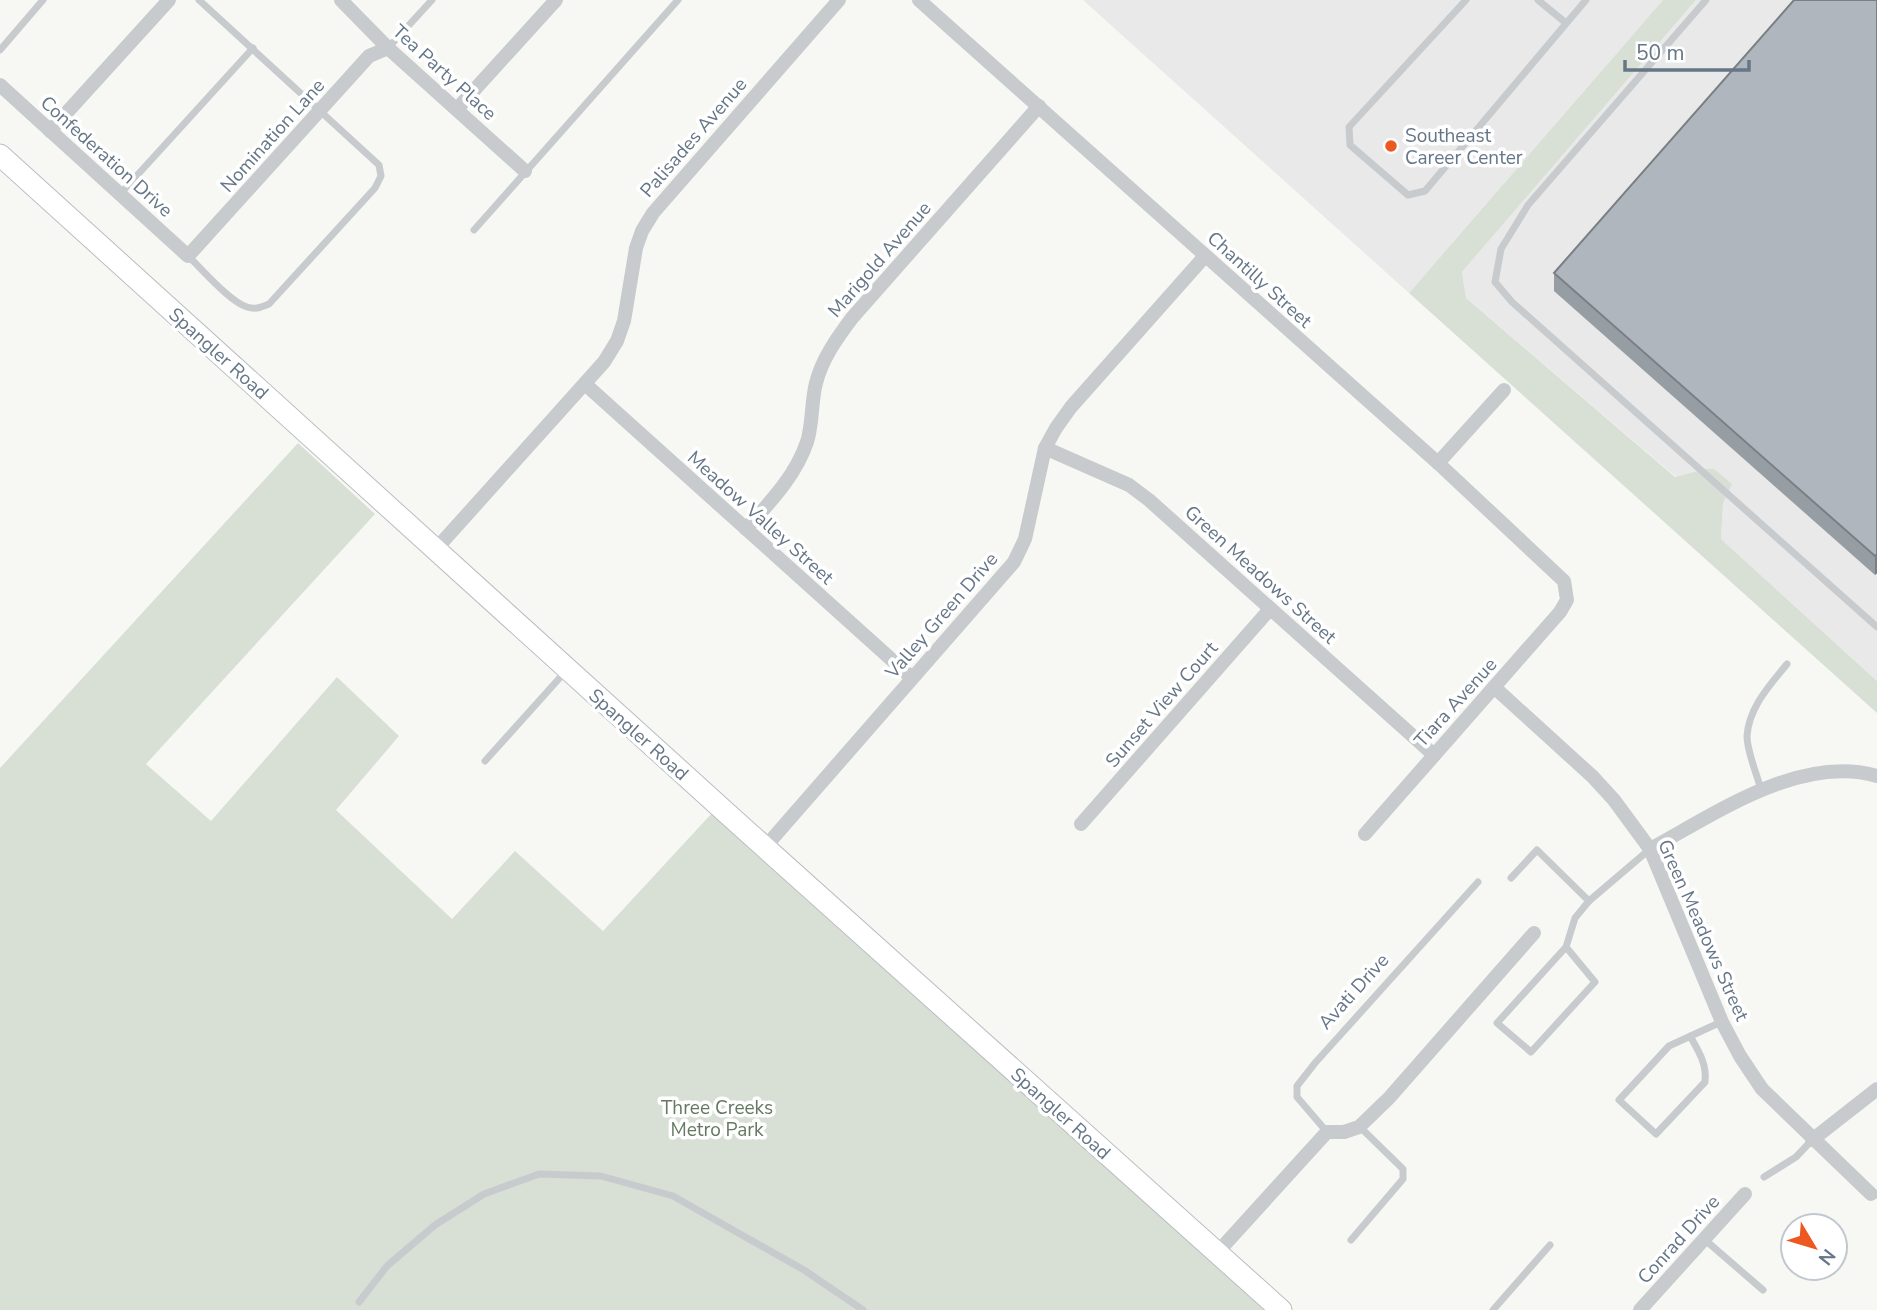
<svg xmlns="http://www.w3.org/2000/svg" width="1877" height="1310" font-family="'Nunito Sans',sans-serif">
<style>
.built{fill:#e8e9e8}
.green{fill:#d8e0d5}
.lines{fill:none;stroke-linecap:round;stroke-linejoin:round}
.secondary-casing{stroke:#b9bec3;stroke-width:23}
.lane{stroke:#c7cbce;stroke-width:7}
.street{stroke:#c7cbce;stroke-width:14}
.secondary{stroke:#fff;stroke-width:21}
.wall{fill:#969da3}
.shaded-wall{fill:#7a7f84}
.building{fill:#afb6bd;stroke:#7a7f84;stroke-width:2}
.poi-dot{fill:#ec5820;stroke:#fff;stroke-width:2.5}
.labels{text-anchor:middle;stroke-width:7;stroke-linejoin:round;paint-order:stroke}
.street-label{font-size:19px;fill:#657687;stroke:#fff}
.poi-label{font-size:19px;fill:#657687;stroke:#fff;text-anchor:start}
.park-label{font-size:19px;fill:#647960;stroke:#fff}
</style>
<rect width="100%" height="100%" fill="#f7f8f4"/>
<g class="built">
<path d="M1083,0H1663L1409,293Z"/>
<path d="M1696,0H1877V681L1721,539L1723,503L1705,469L1676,477L1466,298L1462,272Z"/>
</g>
<g class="green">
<path d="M1663,0H1696L1462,272L1466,298L1675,477L1705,469H1714L1732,484L1723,503L1721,539L1877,681V713L1409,293Z"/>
<path d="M298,443L375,514L146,764L211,821L337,677L399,736L336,810L452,919L515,851L603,931L713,812L1265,1310H0V768Z"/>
</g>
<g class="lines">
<defs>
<path id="secondary" d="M0,155L731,817L1281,1310"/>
</defs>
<use href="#secondary" class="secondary-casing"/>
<g class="lane">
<path d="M1466,0L1349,127L1350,145L1408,195L1425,191L1586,0"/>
<path d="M1538,0L1566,23"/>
<path d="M1706,0L1528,205L1501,249L1495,282L1512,302L1877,627"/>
<path d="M388,48L432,0"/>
<path d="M0,50L43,0"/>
<path d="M121,193L253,48"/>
<path d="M474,230L678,0"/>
<path d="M188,256C202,269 230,302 247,307C256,310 261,307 269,304L375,188L381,176L379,165L199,0"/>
<path d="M485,761L565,672"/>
<path d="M1761,790C1757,774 1747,752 1747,736C1749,707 1770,685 1787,664"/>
<path d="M1511,878L1537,850L1589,901"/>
<path d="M1566,947L1595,982L1531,1052L1497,1023L1566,947L1575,918L1589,901L1650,849"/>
<path d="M1690,1036C1699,1052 1707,1064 1705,1082L1656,1134L1619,1100L1669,1046L1721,1022"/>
<path d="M1327,1132L1297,1097V1086L1315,1063L1478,882"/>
<path d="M1764,1177L1796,1157L1812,1140"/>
<path d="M1704,1239L1763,1290"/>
<path d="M1351,1240L1403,1179V1169L1360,1127"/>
<path d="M359,1302L387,1266L435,1225L484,1194L539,1174L601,1176L673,1196L804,1270L863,1310"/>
<path d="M1493,1310L1550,1245"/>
</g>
<g class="street">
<path d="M341,0L388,48L525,171"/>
<path d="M919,0L1438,463L1564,581L1567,600L1560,612L1365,834"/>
<path d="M0,85L188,256L369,56L388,48"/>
<path d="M457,109L556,0"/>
<path d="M50,131L169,0"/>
<path d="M585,384L912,678"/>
<path d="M1045,448L1129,485L1149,500L1434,755"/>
<path d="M1438,463L1504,390"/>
<path d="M746,529C770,502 795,477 807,442C813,423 811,402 816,383C822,359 837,338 852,318L1039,106"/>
<path d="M436,549L604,362L617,341L624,321L636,248L642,231L653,213L839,0"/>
<path d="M1494,687L1593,777L1614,800L1650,849L1722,1022L1740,1056L1762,1089L1871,1194"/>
<path d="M1081,824L1270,609"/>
<path d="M766,846L1014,562L1025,539L1045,448L1056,428L1071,407L1205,256"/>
<path d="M1650,849C1715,814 1800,754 1877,776"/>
<path d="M1812,1140L1877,1089"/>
<path d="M1217,1253L1327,1132H1344L1359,1127L1389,1098L1534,933"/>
<path d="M1640,1310L1745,1194"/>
</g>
<use href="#secondary" class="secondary"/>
</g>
<path class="wall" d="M1877,0V573L1875,575L1554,291V273Z"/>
<path class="shaded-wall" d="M1877,554V573L1875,575V556Z"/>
<path class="building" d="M1794,0H1877V554L1875,556L1554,273Z"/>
<circle class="poi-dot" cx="1391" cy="146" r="7"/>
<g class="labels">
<g class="street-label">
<text transform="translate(445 72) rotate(42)" y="7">Tea Party Place</text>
<text transform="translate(272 135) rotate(-48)" y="7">Nomination Lane</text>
<text transform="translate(693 137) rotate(-49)" y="7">Palisades Avenue</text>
<text transform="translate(107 156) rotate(42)" y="7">Confederation Drive</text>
<text transform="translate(879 259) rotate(-49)" y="7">Marigold Avenue</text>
<text transform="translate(1260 279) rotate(42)" y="7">Chantilly Street</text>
<text transform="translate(219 353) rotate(42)" y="7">Spangler Road</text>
<text transform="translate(761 517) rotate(42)" y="7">Meadow Valley Street</text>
<text transform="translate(1261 574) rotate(42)" y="7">Green Meadows Street</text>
<text transform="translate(941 615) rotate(-49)" y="7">Valley Green Drive</text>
<text transform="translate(1455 702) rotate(-48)" y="7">Tiara Avenue</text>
<text transform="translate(1161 704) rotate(-49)" y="7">Sunset View Court</text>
<text transform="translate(639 734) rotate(42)" y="7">Spangler Road</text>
<text transform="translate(1704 930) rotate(66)" y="7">Green Meadows Street</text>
<text transform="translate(1353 991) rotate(-48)" y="7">Avati Drive</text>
<text transform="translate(1061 1113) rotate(42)" y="7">Spangler Road</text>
<text transform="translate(1678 1239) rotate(-48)" y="7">Conrad Drive</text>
</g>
<g class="poi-label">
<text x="1405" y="142">Southeast<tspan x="1405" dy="22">Career Center</tspan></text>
</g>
<g class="park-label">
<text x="717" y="1114">Three Creeks<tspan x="717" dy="22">Metro Park</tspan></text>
</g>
</g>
<g transform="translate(1814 1247) rotate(128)"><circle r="33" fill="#ffffff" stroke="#c1c8cf" stroke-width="2"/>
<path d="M0-5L12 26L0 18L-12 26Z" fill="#ec5820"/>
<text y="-10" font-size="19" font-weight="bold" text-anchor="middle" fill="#657687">N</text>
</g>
<path d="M1625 60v10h124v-10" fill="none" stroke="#657687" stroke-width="3.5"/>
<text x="1636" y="60" font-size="21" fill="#657687" stroke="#ffffff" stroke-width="5" paint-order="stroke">50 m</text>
</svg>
